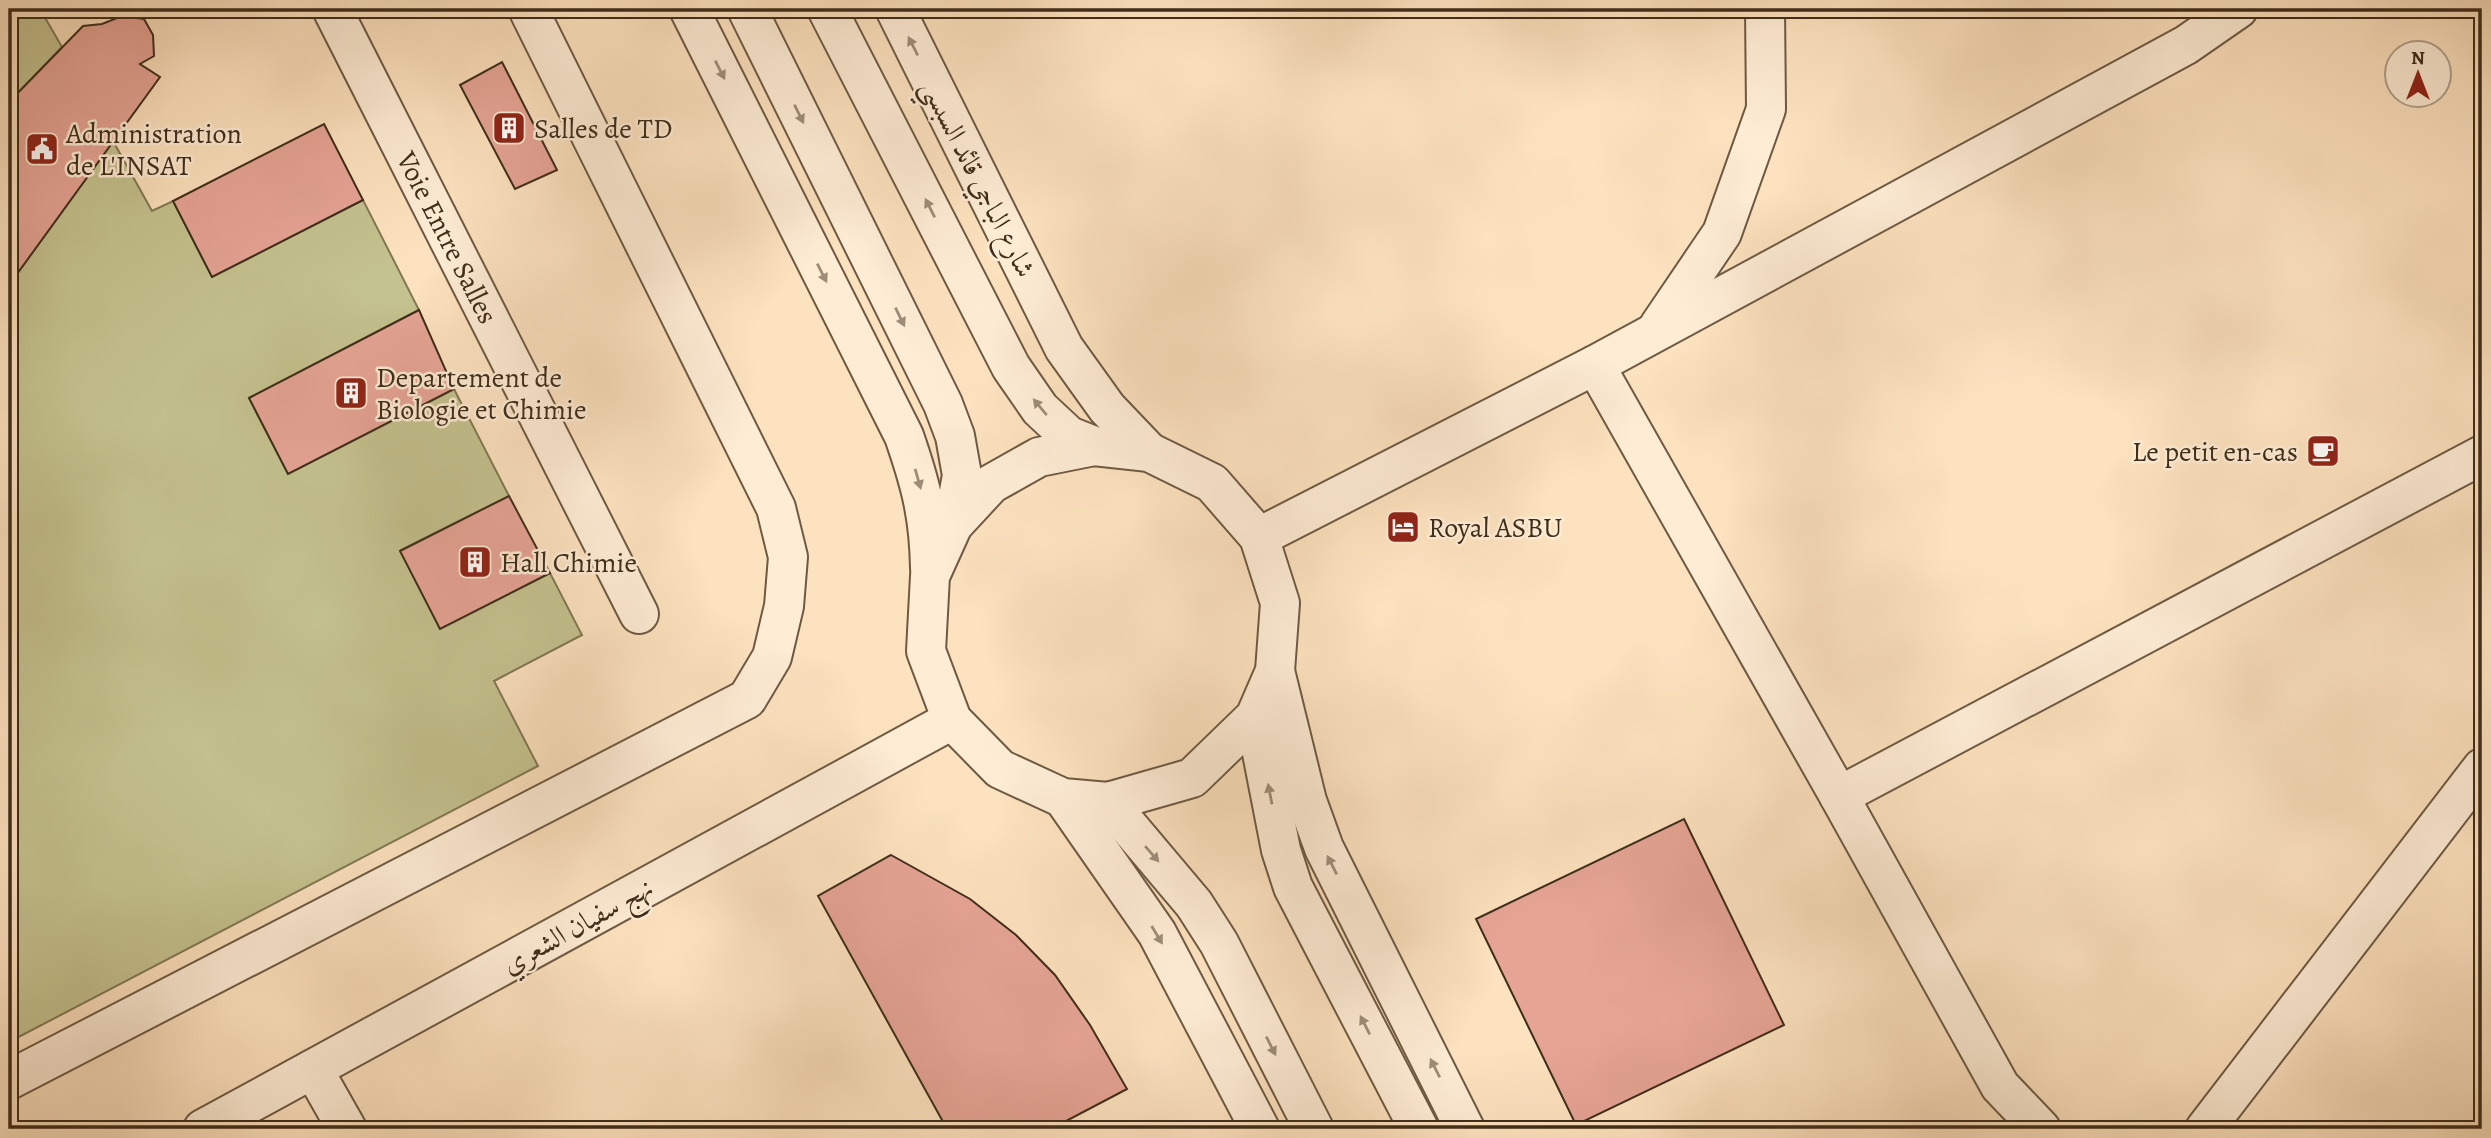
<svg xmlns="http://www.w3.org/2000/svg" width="2491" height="1138" font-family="Alegreya,Amiri,serif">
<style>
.green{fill:#c4c28f;stroke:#827854;stroke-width:2}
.building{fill:#e6a495;stroke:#3f2d1a;stroke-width:2}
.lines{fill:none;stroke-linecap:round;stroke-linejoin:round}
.minor-casing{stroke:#6e5a43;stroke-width:42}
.minor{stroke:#feecd5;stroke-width:38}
.oneway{fill:#9e8c78}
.labels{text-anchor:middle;stroke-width:5;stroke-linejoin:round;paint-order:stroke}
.poi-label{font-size:28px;fill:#3f2d1a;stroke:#feecd5;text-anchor:start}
.street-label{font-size:28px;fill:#3f2d1a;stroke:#feecd5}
</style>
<rect width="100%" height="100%" fill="#fde2bf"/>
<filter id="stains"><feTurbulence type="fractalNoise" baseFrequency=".00286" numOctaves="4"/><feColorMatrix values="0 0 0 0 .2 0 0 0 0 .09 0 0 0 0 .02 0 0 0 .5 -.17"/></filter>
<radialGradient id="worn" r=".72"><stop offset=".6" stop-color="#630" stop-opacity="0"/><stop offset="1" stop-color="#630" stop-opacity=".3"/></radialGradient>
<g class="green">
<path d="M9,9H40L62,47L9,102Z"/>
<path d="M113,141L152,211L173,201L212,277L363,200L419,310L249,398L288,474L454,389L509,496L401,550L440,629L550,573L582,635L494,681L538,766L9,1042V285Z"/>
</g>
<g class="building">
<path d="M122,16L144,19L153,35L154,56L140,64L160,77L9,285V102L83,26L102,24Z"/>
<path d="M502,62L557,170L515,189L460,85Z"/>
<path d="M324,124L363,200L212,277L173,201Z"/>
<path d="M419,310L454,389L288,474L249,398Z"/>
<path d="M509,496L550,573L440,629L400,551Z"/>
<path d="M1684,819L1784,1025L1576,1125L1476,919Z"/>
<path d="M891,855L970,899L1016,935L1055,975L1090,1025L1127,1089L1051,1129H947L818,896Z"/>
</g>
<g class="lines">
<defs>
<g id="minor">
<path id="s1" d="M332,9L639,614"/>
<path d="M689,9L904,436C921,485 929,516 930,568"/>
<path d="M747,9L943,404L955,436L962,475L953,525"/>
<path d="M827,9L1011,367L1040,409L1069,436L1094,446L1149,452L1212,483L1259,537L1280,603L1275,671L1255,717L1192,778L1108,802L1063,798L1000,769L952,720L926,651L930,576L953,525L991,484L1039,457L1094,446"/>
<path d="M895,9L1064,348L1107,408L1149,452"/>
<path d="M1659,326L1722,233L1766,109L1765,9"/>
<path d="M1595,365L1839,796L2000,1086L2041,1129"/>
<path d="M1259,537L1595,365L2186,45L2238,9"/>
<path d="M1275,671L1307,801L1324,848L1465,1129"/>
<path d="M1255,717L1281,850L1293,887L1419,1129"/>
<path d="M1839,796L2482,455"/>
<path d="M1063,798L1157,933L1260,1129"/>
<path d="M1108,802L1194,904L1219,943L1314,1129"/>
<path d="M313,1069L347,1129"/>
<path d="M9,1080L747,699L772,657L784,606L788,557L776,508L528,9"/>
<path d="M203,1129L952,720"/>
<path d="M2205,1129L2482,768"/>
</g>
</defs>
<use href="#minor" class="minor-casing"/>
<use href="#minor" class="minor"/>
</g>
<defs><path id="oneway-solid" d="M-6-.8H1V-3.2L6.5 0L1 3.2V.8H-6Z" transform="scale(1.75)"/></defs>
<g class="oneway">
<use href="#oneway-solid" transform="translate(913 46) rotate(-117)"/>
<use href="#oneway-solid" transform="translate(720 70) rotate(63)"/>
<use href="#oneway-solid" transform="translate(799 114) rotate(64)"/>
<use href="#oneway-solid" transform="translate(930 208) rotate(-117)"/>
<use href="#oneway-solid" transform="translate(822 273) rotate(63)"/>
<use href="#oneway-solid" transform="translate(900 317) rotate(64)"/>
<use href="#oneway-solid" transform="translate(1040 407) rotate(-130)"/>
<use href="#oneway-solid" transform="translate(918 479) rotate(74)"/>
<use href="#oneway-solid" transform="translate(1270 794) rotate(-101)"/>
<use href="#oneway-solid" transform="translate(1152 854) rotate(49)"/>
<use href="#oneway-solid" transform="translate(1332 865) rotate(-117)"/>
<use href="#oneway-solid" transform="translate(1157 935) rotate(59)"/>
<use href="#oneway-solid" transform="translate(1365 1025) rotate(-117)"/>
<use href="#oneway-solid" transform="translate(1271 1046) rotate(63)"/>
<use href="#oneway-solid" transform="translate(1435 1068) rotate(-117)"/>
</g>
<defs>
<symbol id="building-square" viewBox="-11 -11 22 22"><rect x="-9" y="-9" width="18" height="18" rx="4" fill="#8f2418" stroke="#feecd5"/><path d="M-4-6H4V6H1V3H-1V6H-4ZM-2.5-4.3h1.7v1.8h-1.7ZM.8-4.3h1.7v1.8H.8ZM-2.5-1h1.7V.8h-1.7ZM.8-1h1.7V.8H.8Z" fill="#fff"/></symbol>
<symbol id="civic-square" viewBox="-11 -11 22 22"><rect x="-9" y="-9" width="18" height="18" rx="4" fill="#8f2418" stroke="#feecd5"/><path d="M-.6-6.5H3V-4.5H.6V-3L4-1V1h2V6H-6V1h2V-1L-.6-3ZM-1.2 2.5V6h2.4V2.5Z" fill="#fff"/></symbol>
<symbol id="cafe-square" viewBox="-11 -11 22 22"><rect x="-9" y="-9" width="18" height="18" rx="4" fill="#8f2418" stroke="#feecd5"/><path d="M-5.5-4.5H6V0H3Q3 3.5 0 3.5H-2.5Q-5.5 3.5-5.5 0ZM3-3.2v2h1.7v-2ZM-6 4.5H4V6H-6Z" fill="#fff"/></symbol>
<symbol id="hotel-square" viewBox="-11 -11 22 22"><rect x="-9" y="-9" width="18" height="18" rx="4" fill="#8f2418" stroke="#feecd5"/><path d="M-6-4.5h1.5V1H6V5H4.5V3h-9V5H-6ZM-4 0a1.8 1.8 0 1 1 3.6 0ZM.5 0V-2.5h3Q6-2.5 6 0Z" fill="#fff"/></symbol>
</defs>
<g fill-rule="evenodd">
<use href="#building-square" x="490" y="109" width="38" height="38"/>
<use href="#civic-square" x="23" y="130" width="38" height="38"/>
<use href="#building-square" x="332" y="374" width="38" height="38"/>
<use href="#cafe-square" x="2304" y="432" width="38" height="38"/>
<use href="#hotel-square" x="1384" y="508" width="38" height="38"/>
<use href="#building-square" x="456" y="543" width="38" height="38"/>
</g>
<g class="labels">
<g class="poi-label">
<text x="534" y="138">Salles de TD</text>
<text x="66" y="143">Administration<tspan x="66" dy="32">de L'INSAT</tspan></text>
<text x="376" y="387">Departement de<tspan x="376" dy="32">Biologie et Chimie</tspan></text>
<text x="2298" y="461" text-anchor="end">Le petit en-cas</text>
<text x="1428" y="537">Royal ASBU</text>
<text x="500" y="572">Hall Chimie</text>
</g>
<g class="street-label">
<text transform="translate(979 178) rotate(63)" y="10">شارع الباجي قائد السبسي</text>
<text dy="10" stroke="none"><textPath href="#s1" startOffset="256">Voie Entre Salles</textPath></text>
<text transform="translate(577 925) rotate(-29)" y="10">نهج سفيان الشعري</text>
</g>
</g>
<rect width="2491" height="1138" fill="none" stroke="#fde2bf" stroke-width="35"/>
<rect x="10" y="10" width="2470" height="1117" fill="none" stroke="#3f2d1a" stroke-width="3.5"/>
<rect x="18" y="18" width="2456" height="1103" fill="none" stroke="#3f2d1a" stroke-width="2"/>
<g transform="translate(2418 74)"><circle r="33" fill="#feecd5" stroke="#b2a08a" stroke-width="2"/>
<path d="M0-5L12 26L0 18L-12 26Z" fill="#8f2418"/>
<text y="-10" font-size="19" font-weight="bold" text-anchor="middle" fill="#3f2d1a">N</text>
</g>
<rect width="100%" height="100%" filter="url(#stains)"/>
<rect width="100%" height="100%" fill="url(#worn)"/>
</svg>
